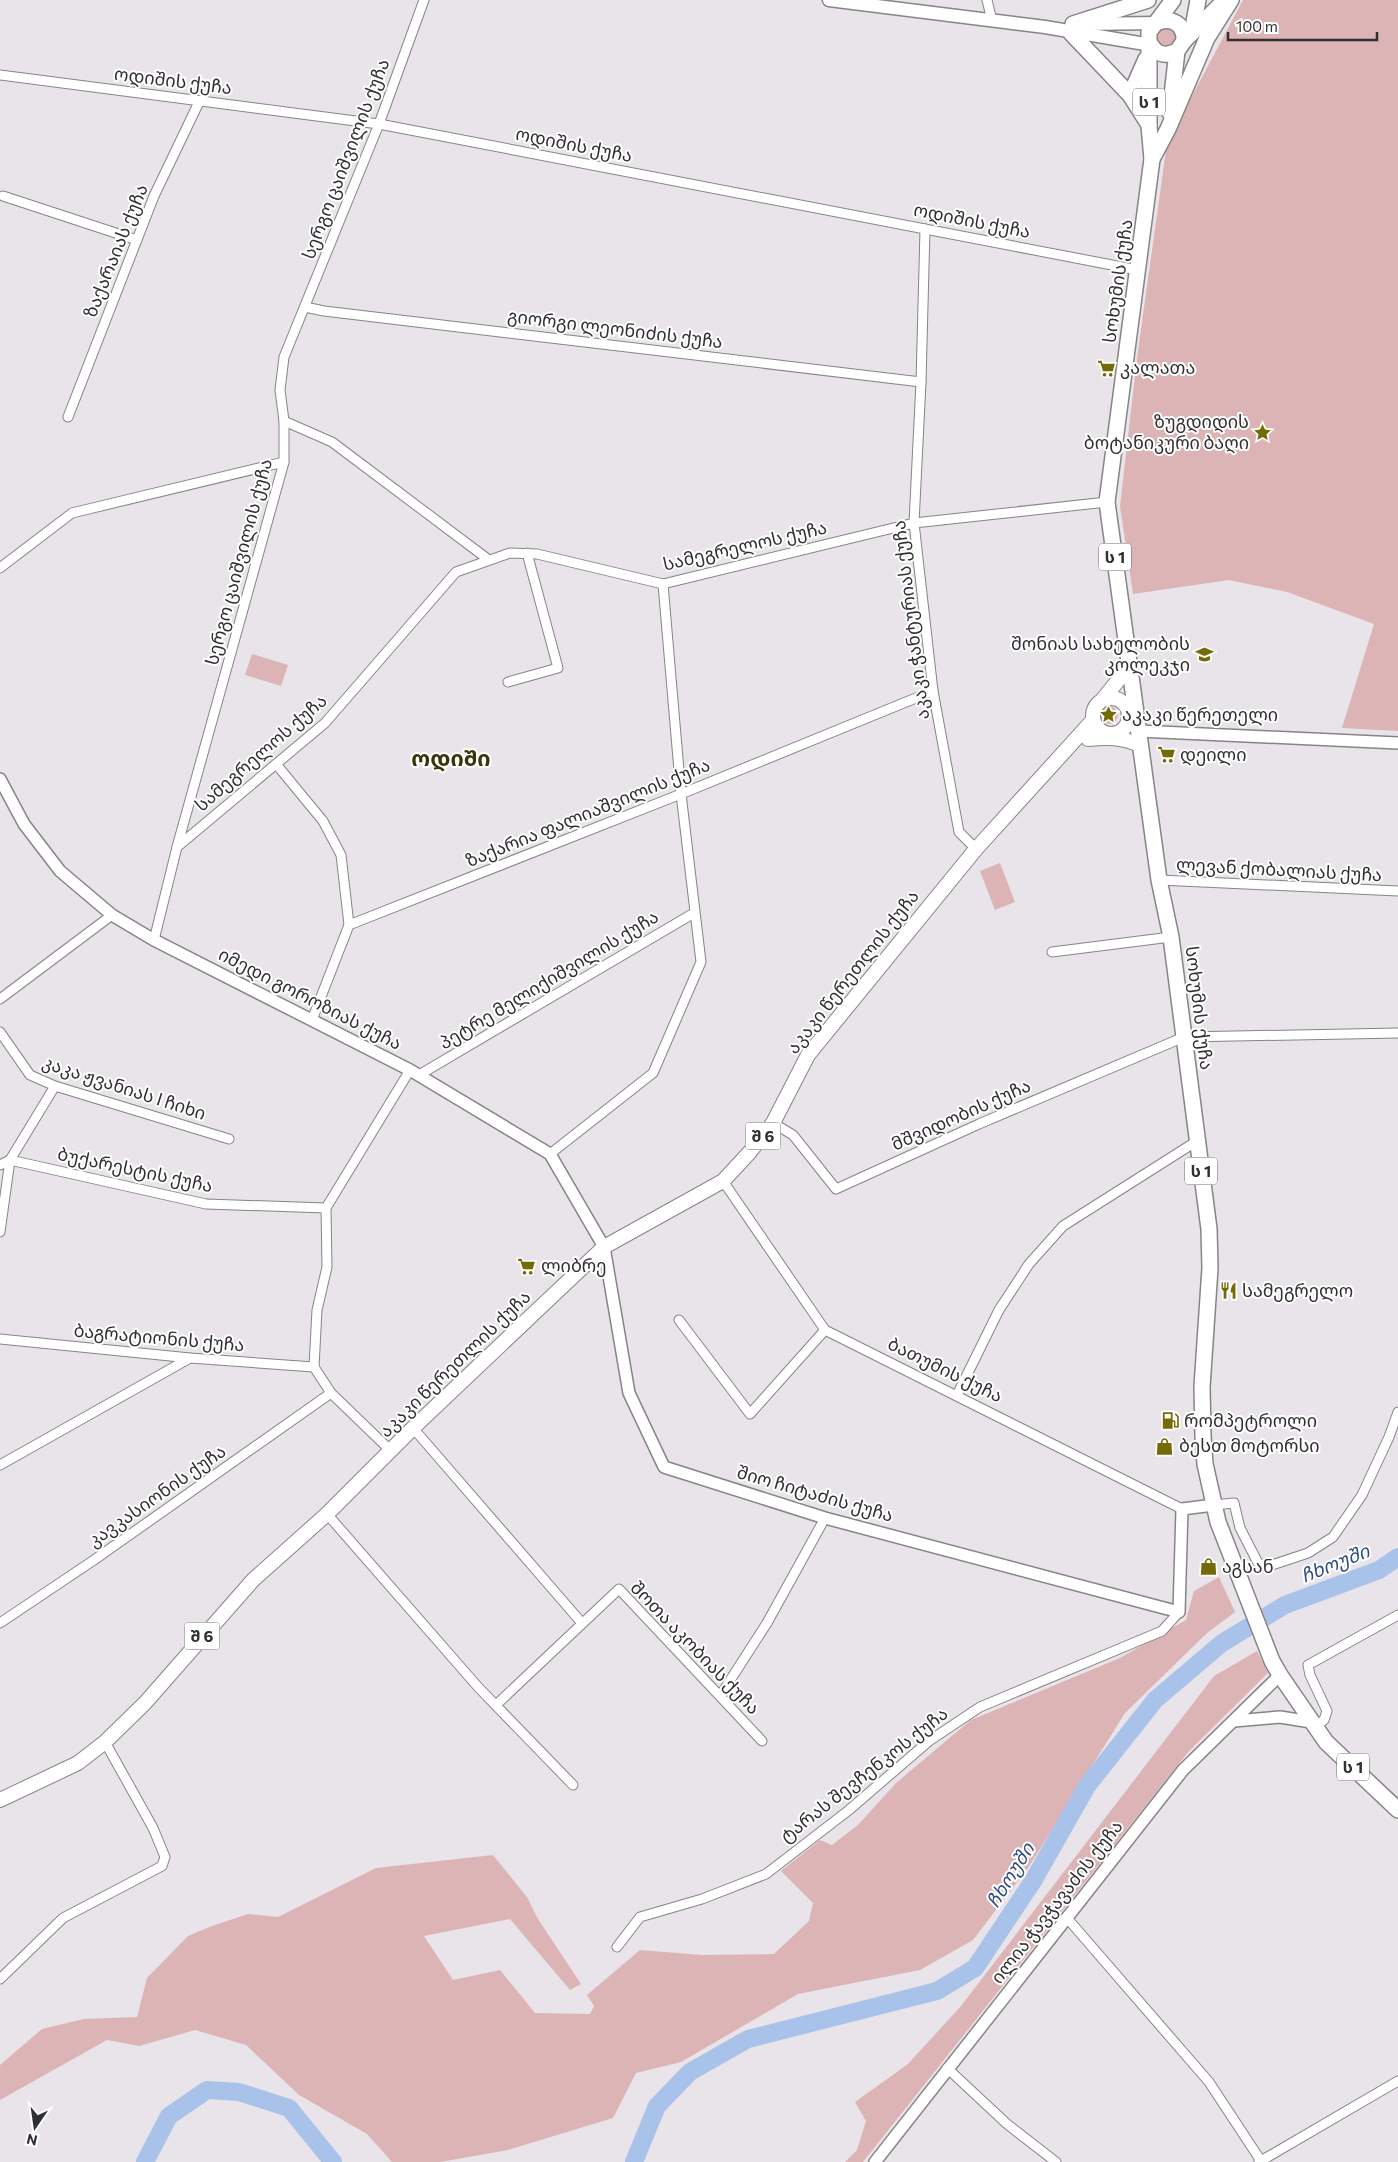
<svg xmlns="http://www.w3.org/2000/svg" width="1398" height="2162" font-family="Commissioner,'Noto Sans Georgian',sans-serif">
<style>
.green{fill:#ddb4b5}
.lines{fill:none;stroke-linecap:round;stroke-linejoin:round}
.river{stroke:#a9c2ea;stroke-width:18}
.minor-casing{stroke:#878488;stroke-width:11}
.tertiary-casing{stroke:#878488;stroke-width:14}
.secondary-casing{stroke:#878488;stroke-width:15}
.primary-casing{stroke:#878488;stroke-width:16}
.trunk-casing{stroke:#878488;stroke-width:18}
.minor{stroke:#fff;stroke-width:9}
.tertiary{stroke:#fff;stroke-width:11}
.secondary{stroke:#fff;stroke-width:12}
.primary{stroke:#fff;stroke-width:14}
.trunk{stroke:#fff;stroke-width:15}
.labels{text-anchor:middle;stroke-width:4;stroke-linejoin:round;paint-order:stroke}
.shield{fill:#fff;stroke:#6e6d6f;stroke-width:1}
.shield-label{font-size:16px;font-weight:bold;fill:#302f31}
.street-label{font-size:18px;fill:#302f31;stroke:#fff}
.poi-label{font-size:18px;fill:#302f31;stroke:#fff;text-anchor:start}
.water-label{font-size:19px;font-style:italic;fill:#2e4d80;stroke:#fff}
.district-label{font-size:22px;font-weight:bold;fill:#39350a;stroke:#fff}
</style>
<rect width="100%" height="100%" fill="#e8e4e9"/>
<g class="green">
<path d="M1243,0H1398V731L1342,728L1374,624L1287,592L1229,580L1133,594L1120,506L1137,358L1167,143Z"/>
<circle cx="1167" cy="37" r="10"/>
<path d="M252,654L288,665L281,686L245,675Z"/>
<circle cx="1109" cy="715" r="9"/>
<path d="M1000,863L1015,902L995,910L980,871Z"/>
<path d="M1219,1577L1235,1612L1207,1633L1125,1713L1028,1868L973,1940L920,1970L798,1994L681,2062L636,2073L613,2118L508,2150L440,2162H392L367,2134L299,2095L246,2045L195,2030L139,2046L107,2040L0,2100V2065L42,2029L84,2019L137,2017L147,1978L188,1936L212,1926L248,1914L278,1917L376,1868L493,1855L527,1897L538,1919L581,1984L570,1990L510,1919L424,1936L453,1980L500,1970L535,2013L590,2014L594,2006L587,1995L640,1950L702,1955L774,1954L809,1921L813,1903L781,1871L820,1840L832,1845L859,1824L896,1783L971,1720L1120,1658L1186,1620L1194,1591Z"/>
<path d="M1257,1651L1268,1673L1189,1751L863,2162H845L857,2150L866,2121L855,2102L908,2064L961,2006L1214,1676Z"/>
</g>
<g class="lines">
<g class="river">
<path d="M145,2162L169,2116L207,2090L239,2092L289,2108L333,2162"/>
<path d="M634,2162L657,2106L690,2072L748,2039L937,1991L975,1968L1033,1881L1087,1786L1155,1700L1222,1643L1285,1605L1379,1570L1398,1557"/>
</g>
<defs>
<g id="minor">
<path d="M987,0L992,21"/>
<path d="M0,75L379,124L1138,270"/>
<path d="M3,196L137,240"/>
<path d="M925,229L921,382L914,523L933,691L959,832L976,849"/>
<path d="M305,307L324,311L921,382"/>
<path d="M68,417L154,196L200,100"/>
<path d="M284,421L332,442L489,560"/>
<path d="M0,568L72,513L284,462"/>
<path d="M508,682L558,668L527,553"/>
<path d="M276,764L323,821L341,855L349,925"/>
<path d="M177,847L325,723L456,572L510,553L537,554L663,584L914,523L1107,502"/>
<path d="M1159,880L1398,891"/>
<path d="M154,940L177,847L284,462V421L280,390L284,357L379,124L424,0"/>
<path d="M1052,952L1171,937"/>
<path d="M0,999L112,915"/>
<path d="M312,1020L349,925L681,794L933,691"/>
<path d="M0,1032L30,1075L55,1086L229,1139"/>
<path d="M419,1075L694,913"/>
<path d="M773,1123L793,1135L836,1189L979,1124L1184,1037L1398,1033"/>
<path d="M550,1154L653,1073L701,962L681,794L663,584"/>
<path d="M0,1165L10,1160L206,1204L326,1208"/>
<path d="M723,1181L825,1330L1182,1509"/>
<path d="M0,1232L10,1160L55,1086"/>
<path d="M679,1320L750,1414L825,1330"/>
<path d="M0,1339L190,1358L314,1367"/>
<path d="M957,1395L999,1310L1029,1264L1063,1226L1197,1141"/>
<path d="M413,1428L581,1622"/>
<path d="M391,1451L331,1393L314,1367L317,1310L327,1267L326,1208L410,1070"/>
<path d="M0,1465L190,1358"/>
<path d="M1214,1505L1234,1503L1240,1528L1258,1563L1269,1566L1308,1553L1333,1537L1362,1495L1389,1437L1398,1412"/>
<path d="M327,1514L478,1687L573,1785"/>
<path d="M0,1623L94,1560L331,1393"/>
<path d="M720,1696L767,1623L825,1518"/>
<path d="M496,1705L619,1589L762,1741"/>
<path d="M1315,1727L1324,1720L1327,1711L1310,1675L1308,1665L1398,1615"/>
<path d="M1067,1918L1209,2082L1261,2161"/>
<path d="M617,1947L640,1917L702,1899L766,1874L849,1810L929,1741L980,1707L1162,1631L1179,1612"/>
<path d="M0,1979L63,1918L162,1866L165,1857L153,1828L105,1742"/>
<path d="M947,2068L1007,2124L1056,2162"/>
<path d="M1259,2162L1398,2081"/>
</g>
<g id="tertiary">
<path d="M1139,731L1398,743"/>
<path d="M0,779L24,824L60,871L112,915L154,940L410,1070L550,1154L604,1247L629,1393L664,1467L825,1518L1179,1612L1182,1509L1214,1505"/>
<path d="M1234,1721L1280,1717L1311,1722"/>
<path d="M875,2162L1183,1770L1280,1675"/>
</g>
<g id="secondary">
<path d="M829,0L1045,27L1151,45"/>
<path d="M1082,24L1156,23"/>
</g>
<g id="primary">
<circle cx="1111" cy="716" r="18"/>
<path d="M1103,699L1129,667"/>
<path d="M1088,739C1107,737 1123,737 1141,746"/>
<path d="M0,1800L78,1763L105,1742L145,1703L253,1580L327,1514L413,1428L604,1247L723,1181L749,1153L773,1123L808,1055L976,849L1093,720"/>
</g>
<g id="trunk">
<path d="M1173,0L1149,32V126L1152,159L1107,502L1159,880L1171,937L1209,1229L1210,1268L1202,1387L1203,1436L1205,1464L1218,1522L1272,1661L1280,1675L1326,1742L1398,1810"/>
<path d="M1156,23C1171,16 1185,24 1184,41"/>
<path d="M1073,24L1148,0"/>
<path d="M1071,33L1130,95L1149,125"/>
<path d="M1192,33L1198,0"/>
<path d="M1151,45C1158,56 1167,56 1177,51L1184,41L1223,2"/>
<path d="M1130,95L1146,59"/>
<path d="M1170,113L1177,51"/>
<path d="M1152,159L1168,129L1207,38L1231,0"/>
</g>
</defs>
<use href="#minor" class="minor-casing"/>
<use href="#tertiary" class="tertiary-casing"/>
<use href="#secondary" class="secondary-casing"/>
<use href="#primary" class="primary-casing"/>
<use href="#trunk" class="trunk-casing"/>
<use href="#minor" class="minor"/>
<use href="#tertiary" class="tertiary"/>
<use href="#secondary" class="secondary"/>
<use href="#primary" class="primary"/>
<use href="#trunk" class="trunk"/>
</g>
<defs>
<symbol id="supermarket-bare" viewBox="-9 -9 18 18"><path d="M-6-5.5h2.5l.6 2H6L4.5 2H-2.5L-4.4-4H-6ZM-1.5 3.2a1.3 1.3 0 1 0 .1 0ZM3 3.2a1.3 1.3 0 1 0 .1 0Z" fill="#746b06" stroke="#fff" stroke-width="2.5" paint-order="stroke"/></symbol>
<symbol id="sight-bare" viewBox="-9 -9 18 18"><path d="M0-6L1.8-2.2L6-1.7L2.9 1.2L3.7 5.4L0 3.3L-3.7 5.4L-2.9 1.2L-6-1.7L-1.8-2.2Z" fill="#746b06" stroke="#fff" stroke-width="2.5" paint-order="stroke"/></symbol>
<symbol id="university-bare" viewBox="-9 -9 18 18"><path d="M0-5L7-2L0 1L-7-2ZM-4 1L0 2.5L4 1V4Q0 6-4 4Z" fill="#746b06" stroke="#fff" stroke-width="2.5" paint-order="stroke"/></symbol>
<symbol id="restaurant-bare" viewBox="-9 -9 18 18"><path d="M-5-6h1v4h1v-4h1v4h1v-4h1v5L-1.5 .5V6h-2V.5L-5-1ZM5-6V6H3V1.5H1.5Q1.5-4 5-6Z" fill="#746b06" stroke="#fff" stroke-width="2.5" paint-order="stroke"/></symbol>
<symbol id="fuel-bare" viewBox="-9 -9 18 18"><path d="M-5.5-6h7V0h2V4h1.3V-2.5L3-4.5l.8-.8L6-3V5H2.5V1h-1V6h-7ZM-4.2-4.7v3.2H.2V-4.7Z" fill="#746b06" stroke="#fff" stroke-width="2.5" paint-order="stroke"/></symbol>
<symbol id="shop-bare" viewBox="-9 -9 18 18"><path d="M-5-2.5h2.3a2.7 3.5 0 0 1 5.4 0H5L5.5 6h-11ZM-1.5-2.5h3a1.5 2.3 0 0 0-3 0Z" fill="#746b06" stroke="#fff" stroke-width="2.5" paint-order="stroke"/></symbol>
</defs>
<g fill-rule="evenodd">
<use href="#supermarket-bare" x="1094" y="356" width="25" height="25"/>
<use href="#sight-bare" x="1250" y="420" width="25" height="25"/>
<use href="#university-bare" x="1192" y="642" width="25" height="25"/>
<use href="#sight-bare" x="1096" y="702" width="25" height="25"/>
<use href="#supermarket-bare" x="1154" y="742" width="25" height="25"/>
<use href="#supermarket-bare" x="514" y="1254" width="25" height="25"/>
<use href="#restaurant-bare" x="1216" y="1278" width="25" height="25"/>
<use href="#fuel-bare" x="1158" y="1408" width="25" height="25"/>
<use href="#shop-bare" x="1152" y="1434" width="25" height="25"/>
<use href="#shop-bare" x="1196" y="1554" width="25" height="25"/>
</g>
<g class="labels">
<g class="shield">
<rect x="1133" y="88.5" width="32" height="27" rx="4"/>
<rect x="1099" y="543.5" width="32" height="27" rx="4"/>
<rect x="745.5" y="1122.5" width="35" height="27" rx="4"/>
<rect x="1185" y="1157.5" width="32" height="27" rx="4"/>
<rect x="184.5" y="1622.5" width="35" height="27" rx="4"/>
<rect x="1337" y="1753.5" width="32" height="27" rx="4"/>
</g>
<g class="shield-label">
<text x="1149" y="108">ს 1</text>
<text x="1115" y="563">ს 1</text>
<text x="763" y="1142">შ 6</text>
<text x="1201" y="1177">ს 1</text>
<text x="202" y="1642">შ 6</text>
<text x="1353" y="1773">ს 1</text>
</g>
<g class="street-label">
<text transform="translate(173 81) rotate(7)" y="6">ოდიშის ქუჩა</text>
<text transform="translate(574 145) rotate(11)" y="6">ოდიშის ქუჩა</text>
<text transform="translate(346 159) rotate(-69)" y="6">სერგო ცაიშვილის ქუჩა</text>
<text transform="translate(972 221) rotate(11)" y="6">ოდიშის ქუჩა</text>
<text transform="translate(116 251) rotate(-68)" y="6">ზაქარაიას ქუჩა</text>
<text transform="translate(1118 281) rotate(-82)" y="6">სოხუმის ქუჩა</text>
<text transform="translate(615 329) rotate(7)" y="6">გიორგი ლეონიძის ქუჩა</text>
<text transform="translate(745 546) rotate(-13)" y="6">სამეგრელოს ქუჩა</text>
<text transform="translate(239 562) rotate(-75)" y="6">სერგო ცაიშვილის ქუჩა</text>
<text transform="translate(911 620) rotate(-97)" y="6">აკაკი ჭანტურიას ქუჩა</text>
<text transform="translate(261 753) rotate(-41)" y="6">სამეგრელოს ქუჩა</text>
<text transform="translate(588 813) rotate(-22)" y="6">ზაქარია ფალიაშვილის ქუჩა</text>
<text transform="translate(1279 870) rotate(3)" y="6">ლევან ქობალიას ქუჩა</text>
<text transform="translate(853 972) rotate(-52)" y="6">აკაკი წერეთლის ქუჩა</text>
<text transform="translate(549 980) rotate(-31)" y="6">პეტრე მელიქიშვილის ქუჩა</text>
<text transform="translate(310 999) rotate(27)" y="6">იმედი გოროზიას ქუჩა</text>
<text transform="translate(1199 1008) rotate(83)" y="6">სოხუმის ქუჩა</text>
<text transform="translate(124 1088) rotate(18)" y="6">კაკა ჟვანიას I ჩიხი</text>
<text transform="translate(961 1115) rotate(-24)" y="6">მშვიდობის ქუჩა</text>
<text transform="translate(135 1170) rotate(12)" y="6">ბუქარესტის ქუჩა</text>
<text transform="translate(159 1338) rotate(5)" y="6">ბაგრატიონის ქუჩა</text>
<text transform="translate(455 1364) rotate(-44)" y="6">აკაკი წერეთლის ქუჩა</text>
<text transform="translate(945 1370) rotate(26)" y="6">ბათუმის ქუჩა</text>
<text transform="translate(815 1494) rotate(16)" y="6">შიო ჩიტაძის ქუჩა</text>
<text transform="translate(157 1496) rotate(-35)" y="6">კავკასიონის ქუჩა</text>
<text transform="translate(695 1648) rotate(46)" y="6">შოთა აკობიას ქუჩა</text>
<text transform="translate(864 1775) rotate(-38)" y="6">ტარას შევჩენკოს ქუჩა</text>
<text transform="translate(1057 1902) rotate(-52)" y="6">ილია ჭავჭავაძის ქუჩა</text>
</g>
<g class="poi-label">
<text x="1120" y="374">კალათა</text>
<text x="1249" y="428" text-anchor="end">ზუგდიდის<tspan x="1249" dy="21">ბოტანიკური ბაღი</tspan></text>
<text x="1190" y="650" text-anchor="end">შონიას სახელობის<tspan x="1190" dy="21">კოლეკჯი</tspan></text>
<text x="1122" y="721">აკაკი წერეთელი</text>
<text x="1180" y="761">დეილი</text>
<text x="541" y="1272">ლიბრე</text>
<text x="1242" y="1297">სამეგრელო</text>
<text x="1184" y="1427">რომპეტროლი</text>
<text x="1179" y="1452">ბესთ მოტორსი</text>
<text x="1222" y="1573">აგსან</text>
</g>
<g class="water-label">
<text transform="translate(1335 1563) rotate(-22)" y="7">ჩხოუში</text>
<text transform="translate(1010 1875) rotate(-58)" y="7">ჩხოუში</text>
</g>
<g class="district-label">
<text x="451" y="766">ოდიში</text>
</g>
</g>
<g transform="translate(35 2127) rotate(193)" stroke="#ffffff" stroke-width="4" paint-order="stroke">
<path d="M0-4L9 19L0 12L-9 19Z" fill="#302f31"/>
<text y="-8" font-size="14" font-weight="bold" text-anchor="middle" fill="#302f31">N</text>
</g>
<path d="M1228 32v8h149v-8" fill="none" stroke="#302f31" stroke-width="2.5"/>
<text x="1236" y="32" font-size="15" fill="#302f31" stroke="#ffffff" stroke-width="4" paint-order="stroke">100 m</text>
</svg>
